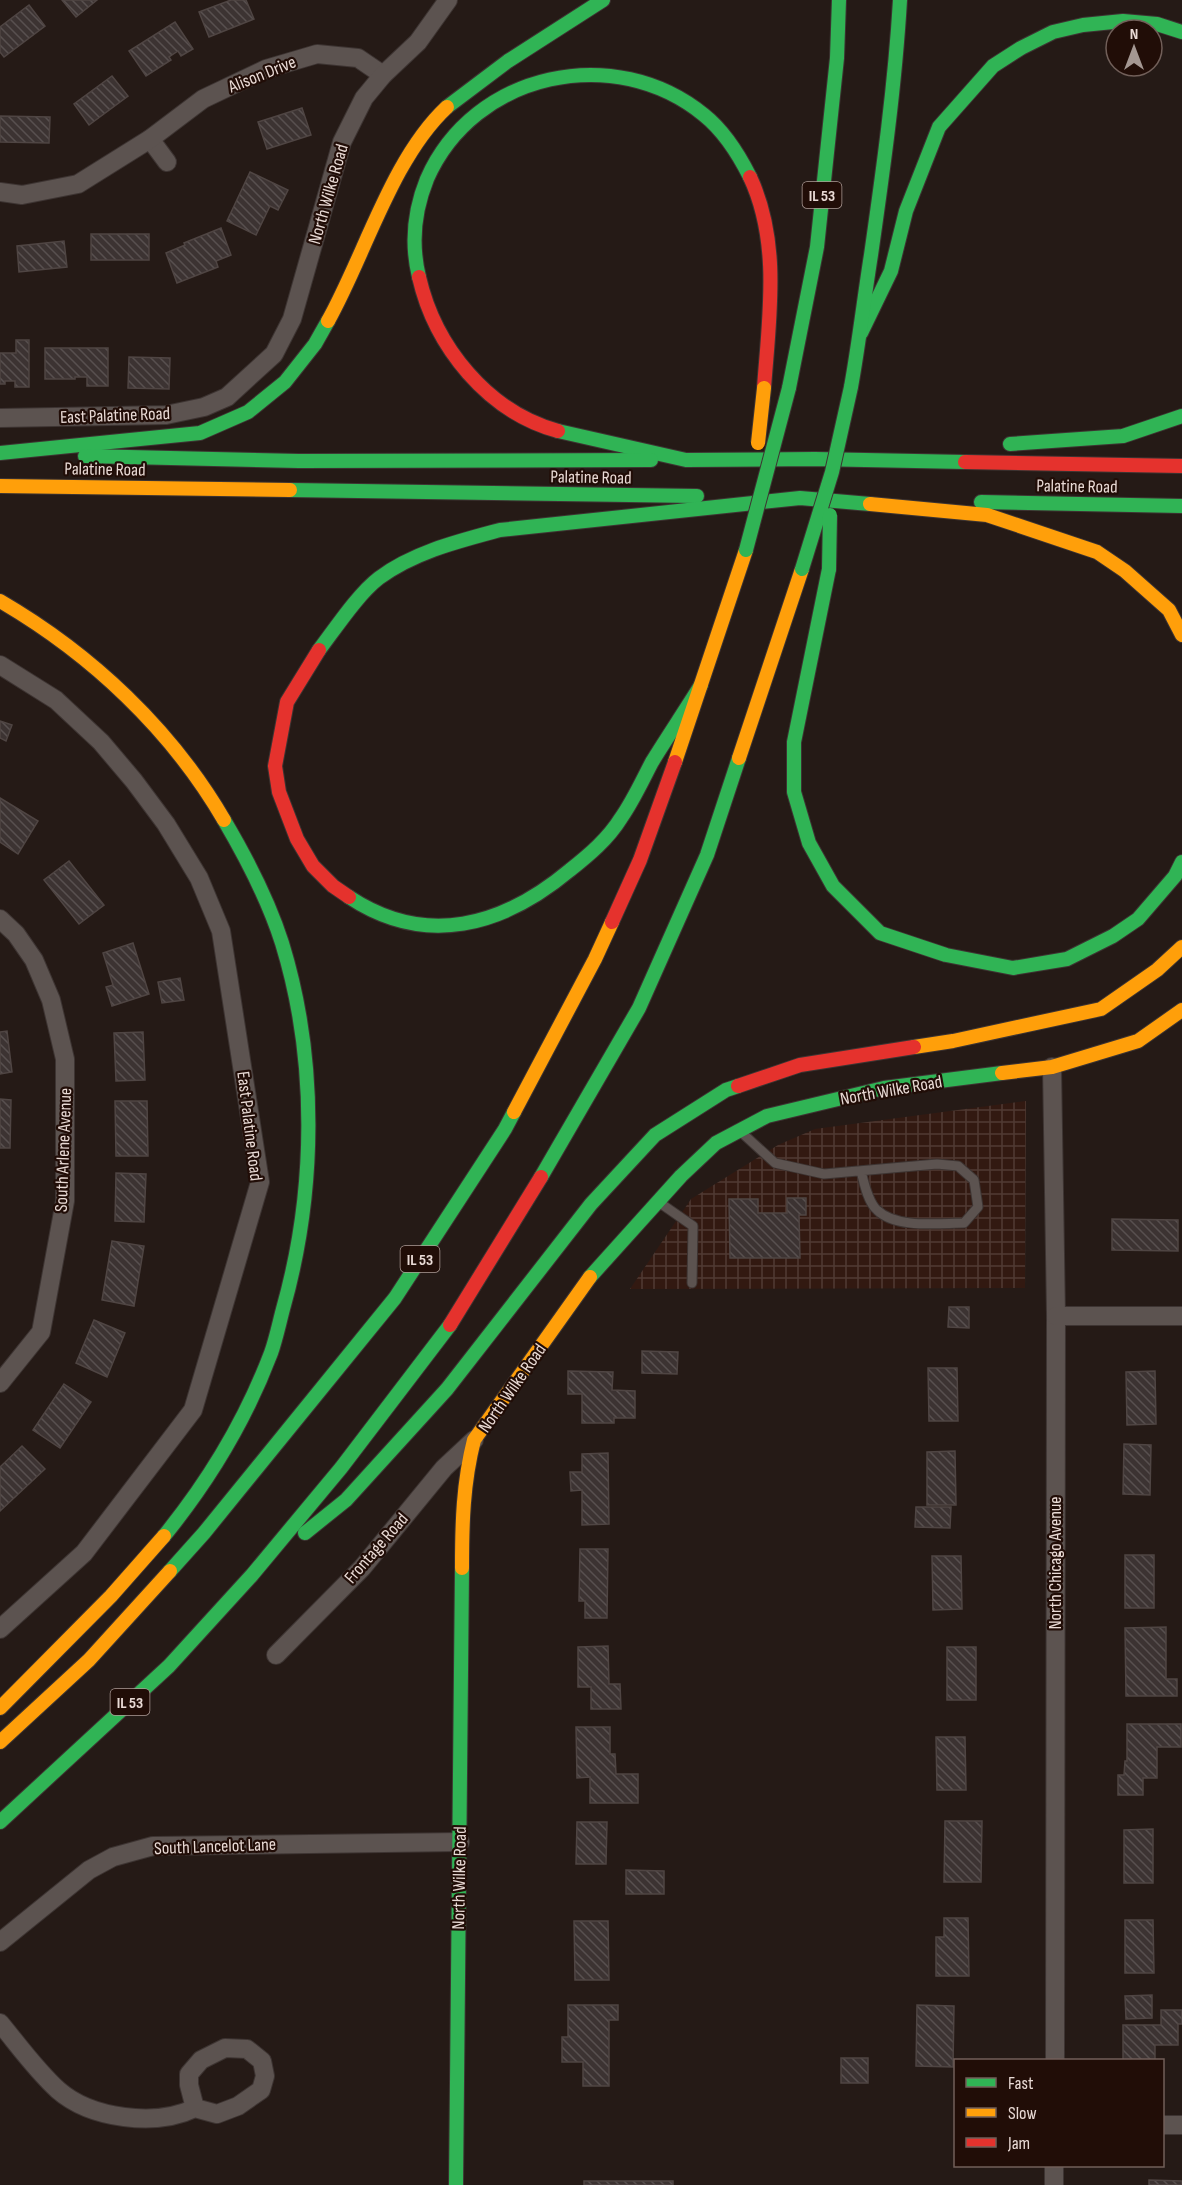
<svg xmlns="http://www.w3.org/2000/svg" width="1182" height="2185" font-family="'Sofia Sans Condensed',sans-serif">
<style>
.industrial{fill:url(#industrial-grid)}
.building{fill:url(#building-back-hatch);stroke:#4f4543;stroke-width:1.5}
.lines{fill:none;stroke-linecap:round;stroke-linejoin:round}
.lane-casing{stroke:#3d3432;stroke-width:11}
.street-casing{stroke:#3d3432;stroke-width:20}
.fast-casing{stroke:#3d3432;stroke-width:16}
.slow-casing{stroke:#3d3432;stroke-width:16}
.jam-casing{stroke:#3d3432;stroke-width:16}
.lane{stroke:#5c5350;stroke-width:9}
.street{stroke:#5c5350;stroke-width:18}
.fast{stroke:#30b455;stroke-width:14}
.slow{stroke:#ff9f0a;stroke-width:14}
.jam{stroke:#e5322d;stroke-width:14}
.fast-bridge-casing{stroke:#3d3432;stroke-width:16;stroke-linecap:butt}
.slow-bridge-casing{stroke:#3d3432;stroke-width:16;stroke-linecap:butt}
.fast-bridge{stroke:#30b455;stroke-width:14}
.slow-bridge{stroke:#ff9f0a;stroke-width:14}
.labels{text-anchor:middle;stroke-width:4.5;stroke-linejoin:round;paint-order:stroke}
.shield{fill:#210d07;stroke:#ad9c97;stroke-width:1.5}
.shield-label{font-size:16px;font-weight:bold;fill:#e9dad5}
.street-label{font-size:18px;fill:#e9dad5;stroke:#210d07}
</style>
<defs>
<pattern id="industrial-grid" width="8" height="8" patternUnits="userSpaceOnUse" patternTransform="scale(1.5)"><rect width="8" height="8" fill="#321911"/><path d="M0 4h8M4 0v8" fill="none" stroke="#503a33"/></pattern>
<pattern id="building-back-hatch" width="6" height="6" patternUnits="userSpaceOnUse" patternTransform="scale(1.5)"><rect width="6" height="6" fill="#3c3332"/><path d="M-1 5l2 2M0 0l6 6M5-1l2 2" fill="none" stroke="#58504f"/></pattern>
</defs>
<rect width="100%" height="100%" fill="#251a16"/>
<path class="industrial" d="M1026,1101L1025,1288L630,1289L691,1199L778,1145L815,1129Z"/>
<g class="building">
<path d="M62,0H97L76,17Z"/>
<path d="M231,0H246L254,19L209,37L199,12Z"/>
<path d="M29,5L45,26L4,57L0,52V27Z"/>
<path d="M175,22L193,49L181,56L178,51L169,57L171,60L146,76L129,51Z"/>
<path d="M112,76L128,96L89,125L74,104Z"/>
<path d="M302,108L311,135L267,149L258,122Z"/>
<path d="M0,116L50,117L49,143L0,142Z"/>
<path d="M250,172L288,190L278,210L270,206L256,235L227,221Z"/>
<path d="M221,228L231,255L216,261L218,267L177,283L166,253L185,245L184,243Z"/>
<rect x="91" y="234" width="58" height="26"/>
<path d="M64,241L67,267L19,272L17,246Z"/>
<path d="M16,340H29V387H15V381H5V384H0V353H16Z"/>
<path d="M45,348H108V386H87V377H75V379H45Z"/>
<path d="M129,357L170,358L169,389L128,388Z"/>
<path d="M0,721L12,725L6,741L0,738Z"/>
<path d="M0,798L38,821L18,854L0,842Z"/>
<path d="M69,861L104,905L79,924L44,880Z"/>
<path d="M133,943L149,994L112,1006L106,987L113,985L103,953Z"/>
<path d="M180,978L184,1000L162,1003L158,982Z"/>
<path d="M7,1031L12,1072L0,1074V1032Z"/>
<path d="M143,1032L145,1080L116,1081L114,1033Z"/>
<path d="M0,1099L11,1100L10,1148H0Z"/>
<path d="M115,1101H147L148,1156H116Z"/>
<path d="M116,1173L146,1174L144,1222L115,1221Z"/>
<path d="M787,1198H806V1215H799L800,1258H730L729,1199H758V1213H787Z"/>
<path d="M1112,1219L1178,1220V1251L1112,1250Z"/>
<path d="M112,1241L144,1246L134,1306L102,1300Z"/>
<path d="M949,1307H969V1328L948,1327Z"/>
<path d="M94,1320L125,1333L107,1377L76,1363Z"/>
<path d="M642,1351L678,1352L677,1374L642,1373Z"/>
<path d="M928,1368H957L958,1421H929Z"/>
<path d="M568,1371L613,1372L612,1390L635,1391V1418H614V1423H582V1394H568Z"/>
<path d="M1155,1371L1156,1424L1127,1425L1126,1372Z"/>
<path d="M64,1384L91,1402L60,1448L33,1430Z"/>
<path d="M1124,1444L1151,1445L1150,1495L1123,1494Z"/>
<path d="M22,1446L45,1469L0,1511V1467Z"/>
<path d="M955,1451L956,1505H927V1452Z"/>
<path d="M608,1453L609,1524L582,1525V1490L571,1491L570,1472H582V1454Z"/>
<path d="M916,1507H951L950,1528L915,1527Z"/>
<path d="M580,1549H608L607,1618H585V1601H579Z"/>
<rect x="1125" y="1555" width="29" height="53"/>
<path d="M932,1556H961L962,1609L933,1610Z"/>
<path d="M1166,1627V1679H1177V1696H1126L1125,1628Z"/>
<path d="M608,1646L609,1684H620L621,1709H591V1687H578V1647Z"/>
<rect x="947" y="1647" width="29" height="53"/>
<path d="M1127,1724H1181V1747H1157V1778H1143V1795H1118V1775H1124L1125,1761H1127Z"/>
<path d="M576,1727H610V1754H615L616,1774H638V1803H590V1777L577,1778Z"/>
<path d="M936,1737H965L966,1790H937Z"/>
<path d="M945,1821H982L981,1882H944Z"/>
<path d="M577,1822H607L606,1864H576Z"/>
<path d="M1153,1829V1883H1124V1830Z"/>
<path d="M626,1870L664,1871V1894H626Z"/>
<path d="M944,1918H968L969,1976H936V1937H944Z"/>
<path d="M1125,1920H1153L1154,1973H1125Z"/>
<path d="M574,1921H608L609,1980H575Z"/>
<path d="M1152,1995V2018L1126,2019L1125,1996Z"/>
<path d="M568,2005H618V2020H609V2086H583V2062H562V2037H568Z"/>
<path d="M917,2005L954,2006L953,2067L916,2066Z"/>
<path d="M1161,2010H1182V2024H1178V2045H1155V2060H1123V2025H1161Z"/>
<rect x="841" y="2058" width="27" height="25"/>
<path d="M1149,2180L1182,2181V2185H1149Z"/>
<rect x="584" y="2181" width="89" height="4"/>
</g>
<g class="lines">
<defs>
<g id="lane">
<path d="M741,1132L775,1163L824,1174L937,1164L958,1166L974,1180L978,1207L964,1223C940,1223 896,1229 877,1210C868,1202 864,1183 861,1171"/>
<path d="M660,1203L693,1226L692,1283"/>
</g>
<g id="street">
<path d="M150,139L167,162"/>
<path d="M0,192L22,195L78,184L150,139L203,99L266,69L317,54L358,58L383,75"/>
<path d="M0,418L166,415L204,407L227,397L274,354L292,319L342,142L364,98L383,75L418,42L448,0"/>
<path d="M0,665L56,700L101,742L134,781L166,824L199,878L221,931L260,1182L193,1410L84,1553L0,1629"/>
<path d="M0,919L16,934L34,960L51,1000L65,1059V1201L41,1332L0,1383"/>
<path d="M1052,1067L1056,1316L1055,2060"/>
<path d="M1056,1316H1182"/>
<path d="M276,1655L362,1568L444,1468L474,1440"/>
<path d="M0,1942L89,1870L113,1857L153,1846L460,1842"/>
<path d="M0,2023C19,2046 36,2070 58,2090C91,2119 156,2127 195,2108L217,2114L238,2106L261,2090L265,2076L262,2061L247,2049L225,2048L201,2060L189,2074V2085L195,2108"/>
<path d="M1162,2125H1182"/>
<path d="M1054,2185V2166"/>
</g>
<g id="fast">
<path d="M447,107L508,61L603,0"/>
<path d="M419,277C411,244 414,211 427,179C474,72 615,42 704,115C724,131 739,155 750,177"/>
<path d="M861,333L891,271L906,211L939,127L993,66L1021,48L1053,32L1083,25L1123,21L1157,24L1182,32"/>
<path d="M851,387C859,343 864,299 871,255C883,171 895,86 900,0"/>
<path d="M789,388L817,247L837,58L839,0"/>
<path d="M558,431L686,460L815,459L965,462"/>
<path d="M1010,444L1123,436L1182,416"/>
<path d="M0,453L200,433L248,412L285,382L315,344L328,321"/>
<path d="M85,456L299,461L651,460"/>
<path d="M290,490L697,496"/>
<path d="M981,502L1182,506"/>
<path d="M829,569L794,742V792L809,843L833,886L880,933L946,955L1013,968L1067,959L1113,936L1138,919L1175,876L1182,862"/>
<path d="M319,650C335,629 358,594 379,578C414,552 459,541 500,530L800,498L870,504"/>
<path d="M349,897C426,948 503,926 570,870C589,855 608,839 621,818C633,801 642,781 652,762C668,736 685,711 701,685"/>
<path d="M541,1177L639,1008L707,855L739,758"/>
<path d="M590,1277L681,1176L716,1143L767,1116L884,1088L1002,1073"/>
<path d="M305,1533L346,1500L447,1389L591,1204L655,1135L726,1090L738,1086"/>
<path d="M164,1536C208,1482 246,1419 271,1353C276,1339 279,1324 283,1309C316,1192 318,1060 282,943C268,899 247,859 224,820"/>
<path d="M170,1571L204,1533L395,1298L505,1129L514,1112"/>
<path d="M0,1822L169,1666L252,1575L341,1468L450,1325"/>
<path d="M456,2185L462,1568"/>
</g>
<g id="slow">
<path d="M328,321C365,255 392,158 447,107"/>
<path d="M0,486L290,490"/>
<path d="M870,504L987,515L1097,552L1125,571L1169,610L1182,635"/>
<path d="M0,601C91,654 171,729 224,820"/>
<path d="M739,758L802,569"/>
<path d="M675,762L746,550"/>
<path d="M914,1047L953,1041L1101,1009L1157,970L1182,947"/>
<path d="M1002,1073L1052,1067L1138,1041L1182,1010"/>
<path d="M514,1112L595,959L612,922"/>
<path d="M462,1568C462,1524 463,1483 474,1440L590,1277"/>
<path d="M0,1708L111,1596L164,1536"/>
<path d="M0,1742L89,1660L170,1571"/>
</g>
<g id="jam">
<path d="M750,177C781,243 769,318 764,388"/>
<path d="M419,277C435,347 488,412 558,431"/>
<path d="M965,462L1182,466"/>
<path d="M319,650L287,702L275,766L279,792L297,839L313,866L333,886L349,897"/>
<path d="M612,922L640,860L675,762"/>
<path d="M738,1086L800,1065L914,1047"/>
<path d="M450,1325L541,1177"/>
</g>
</defs>
<use href="#lane" class="lane-casing"/>
<use href="#street" class="street-casing"/>
<use href="#fast" class="fast-casing"/>
<use href="#slow" class="slow-casing"/>
<use href="#jam" class="jam-casing"/>
<use href="#lane" class="lane"/>
<use href="#street" class="street"/>
<use href="#fast" class="fast"/>
<use href="#slow" class="slow"/>
<use href="#jam" class="jam"/>
<defs>
<g id="fast-bridge">
<path d="M746,550L789,388"/>
<path d="M802,569L832,472L851,387"/>
<path d="M829,569L830,515"/>
</g>
<path id="slow-bridge" d="M758,443L764,388"/>
</defs>
<use href="#fast-bridge" class="fast-bridge-casing"/>
<use href="#slow-bridge" class="slow-bridge-casing"/>
<use href="#fast-bridge" class="fast-bridge"/>
<use href="#slow-bridge" class="slow-bridge"/>
</g>
<g class="labels">
<g class="shield">
<rect x="802.5" y="182" width="39" height="26" rx="4.5"/>
<rect x="400.5" y="1246" width="39" height="26" rx="4.5"/>
<rect x="110.5" y="1689" width="39" height="26" rx="4.5"/>
</g>
<g class="shield-label">
<text x="822" y="201">IL 53</text>
<text x="420" y="1265">IL 53</text>
<text x="130" y="1708">IL 53</text>
</g>
<g class="street-label">
<text transform="translate(262 74) rotate(-22)" y="6">Alison Drive</text>
<text transform="translate(328 194) rotate(-74)" y="6">North Wilke Road</text>
<text transform="translate(115 415) rotate(-2)" y="6">East Palatine Road</text>
<text transform="translate(105 469) rotate(1)" y="6">Palatine Road</text>
<text transform="translate(591 477) rotate(1)" y="6">Palatine Road</text>
<text transform="translate(1077 486) rotate(1)" y="6">Palatine Road</text>
<text transform="translate(891 1090) rotate(-10)" y="6">North Wilke Road</text>
<text transform="translate(250 1126) rotate(83)" y="6">East Palatine Road</text>
<text transform="translate(63 1150) rotate(-88)" y="6">South Arlene Avenue</text>
<text transform="translate(512 1388) rotate(-55)" y="6">North Wilke Road</text>
<text transform="translate(376 1548) rotate(-49)" y="6">Frontage Road</text>
<text transform="translate(1055 1563) rotate(-90)" y="6">North Chicago Avenue</text>
<text transform="translate(215 1846) rotate(-2)" y="6">South Lancelot Lane</text>
<text transform="translate(459 1878) rotate(-89)" y="6">North Wilke Road</text>
</g>
</g>
<rect x="954" y="2059" width="210" height="108" fill="#210d07" stroke="#715f59" stroke-width="1.5"/>
<rect x="966" y="2078" width="30" height="9" fill="#30b455" stroke="#715f59" stroke-width="1.5"/>
<text x="1008" y="2089" font-size="18" fill="#e9dad5">Fast</text>
<rect x="966" y="2108" width="30" height="9" fill="#ff9f0a" stroke="#715f59" stroke-width="1.5"/>
<text x="1008" y="2119" font-size="18" fill="#e9dad5">Slow</text>
<rect x="966" y="2138" width="30" height="9" fill="#e5322d" stroke="#715f59" stroke-width="1.5"/>
<text x="1008" y="2149" font-size="18" fill="#e9dad5">Jam</text>
<g transform="translate(1134 48)"><circle r="28" fill="#210d07" stroke="#715f59" stroke-width="1.5"/>
<path d="M0-4.5L10 22L0 15L-10 22Z" fill="#a49792"/>
<text y="-9" font-size="16" font-weight="bold" text-anchor="middle" fill="#e9dad5">N</text>
</g>
</svg>
